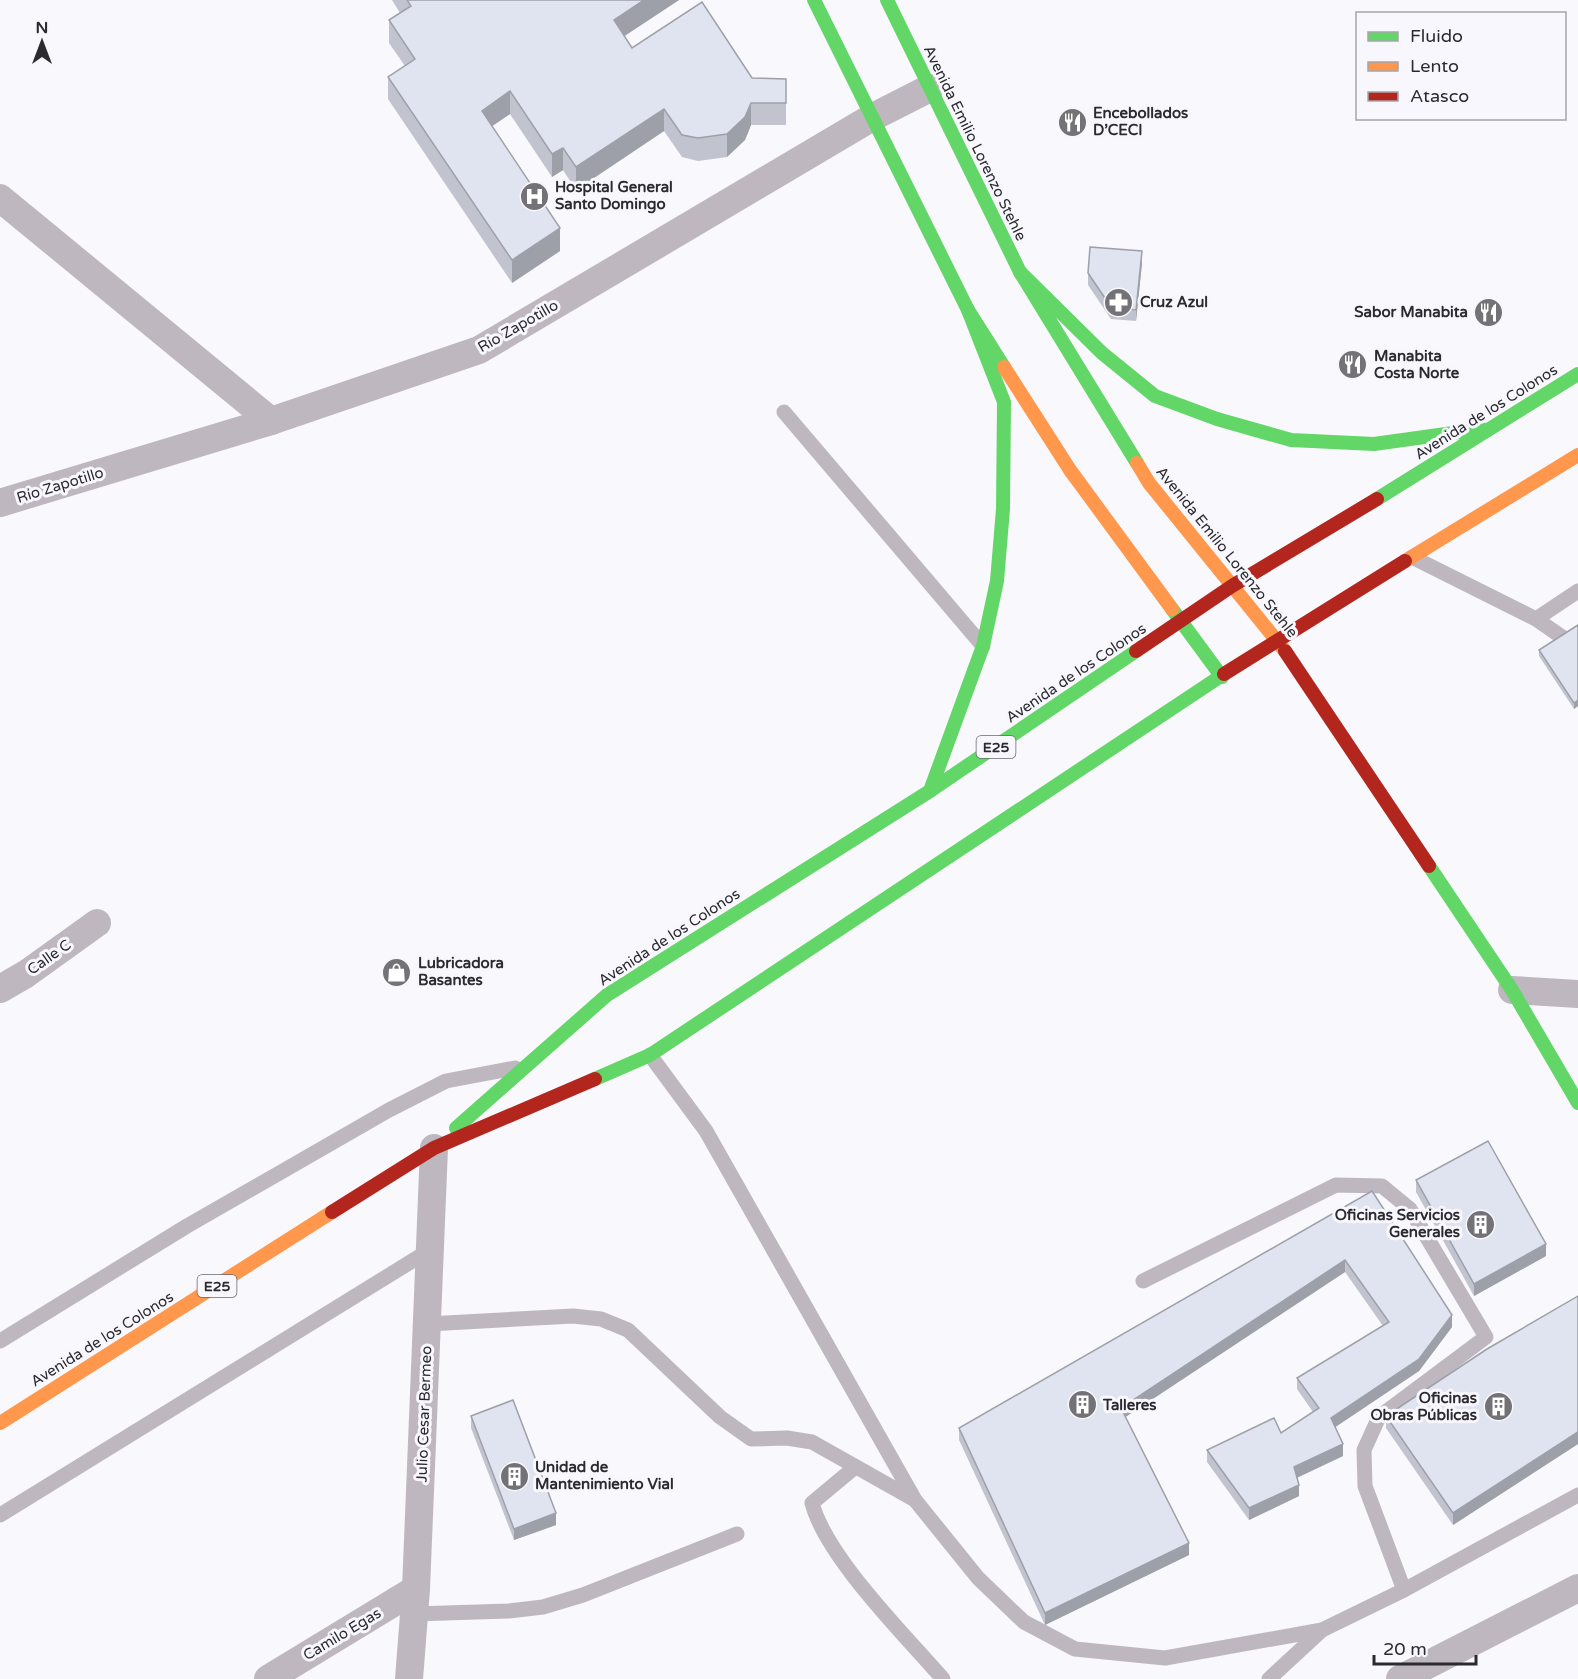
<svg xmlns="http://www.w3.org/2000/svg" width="1578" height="1679" font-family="'Varela Round',sans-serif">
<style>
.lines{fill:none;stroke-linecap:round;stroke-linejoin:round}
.lane{stroke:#bfb7c0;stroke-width:15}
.street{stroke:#bfb7c0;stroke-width:28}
.fast{stroke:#63d668;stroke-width:14}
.slow{stroke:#ff974d;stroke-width:14}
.jam{stroke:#b3261e;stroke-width:14}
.wall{fill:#c1c4ce}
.shaded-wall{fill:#9da0a8}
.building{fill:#e0e4f0;stroke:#9da0a8;stroke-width:1.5}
.labels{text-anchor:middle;stroke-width:6;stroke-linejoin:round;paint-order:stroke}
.shield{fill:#f8f7fd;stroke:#68686d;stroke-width:1.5}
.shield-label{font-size:14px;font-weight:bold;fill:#2b2a2f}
.poi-label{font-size:15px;font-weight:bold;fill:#2b2a2f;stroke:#f8f7fd;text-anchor:start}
.street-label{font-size:15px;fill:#2b2a2f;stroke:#f8f7fd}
</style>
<rect width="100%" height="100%" fill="#f9f8fc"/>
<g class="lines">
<g class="lane">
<path d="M784,412L983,646"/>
<path d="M1412,557L1536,619L1565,639"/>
<path d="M1536,619L1578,591"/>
<path d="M650,1055L706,1131L915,1500L978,1578L1024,1622L1075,1649L1165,1658L1322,1630L1404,1590L1578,1495"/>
<path d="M1143,1281L1336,1185L1382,1186L1410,1209L1486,1337L1379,1417L1364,1450L1365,1486L1404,1590"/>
<path d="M428,1324L573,1316L601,1319L628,1330L720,1417L751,1439L787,1438L812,1442L915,1500"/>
<path d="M0,1341L187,1226L389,1110L446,1081L515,1068"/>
<path d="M854,1468L812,1503C826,1557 905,1635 943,1679"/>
<path d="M0,1515L430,1250"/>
<path d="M413,1614L509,1611L543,1607L583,1595L737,1534"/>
<path d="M1269,1679L1322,1630"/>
</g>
<g class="street">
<path d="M0,198L271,421"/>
<path d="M0,503L271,421L479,350L871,118L930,88"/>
<path d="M0,989L26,974L97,923"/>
<path d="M1512,990L1578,994"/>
<path d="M268,1679L416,1589"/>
<path d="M409,1679L416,1589L434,1148"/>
<path d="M1400,1679L1578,1588"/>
</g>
<g class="fast">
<path d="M814,0L968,310L1004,367"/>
<path d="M887,0L1020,272L1137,463"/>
<path d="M1020,272L1102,353L1155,396L1217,419L1291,440L1374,444L1482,429"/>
<path d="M1377,499L1578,374"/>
<path d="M1172,609L1222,677"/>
<path d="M930,791L983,646L997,581L1003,509L1004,402L968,310"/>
<path d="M1429,866L1512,990L1578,1103"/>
<path d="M595,1079L650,1055L1224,674"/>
<path d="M456,1128L607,995L930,791L1136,651"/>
</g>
<g class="slow">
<path d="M1004,367L1070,470L1172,609"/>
<path d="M1137,463L1149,483L1285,651"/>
<path d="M1405,561L1578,455"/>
<path d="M0,1423L332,1212"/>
</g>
<g class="jam">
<path d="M1136,651L1232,586L1377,499"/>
<path d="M1285,651L1429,866"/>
<path d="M1224,674L1405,561"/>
<path d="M332,1212L434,1148L595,1079"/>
</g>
</g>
<g class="wall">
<path d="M392,0H679L624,36L632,48L752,78L786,79V125H751L745,140L727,157L698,161L682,157L664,131L576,190L563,170L552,177L510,114L492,126L560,251L512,283L388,99V77L405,66L389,43V20L400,13Z"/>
<path d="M1142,263L1136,321L1111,319L1088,285V273Z"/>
<path d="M1578,625V706L1574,709L1539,656V650Z"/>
<path d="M1416,1180L1546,1256L1474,1296L1416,1192Z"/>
<path d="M1372,1191L1452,1327L1419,1371L1335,1427L1343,1456L1297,1478L1299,1496L1249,1520L1207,1462V1450L1281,1433L1313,1412L1297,1389V1378L1383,1326L1345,1272L1125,1417L1189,1555L1045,1625L959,1440V1428Z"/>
<path d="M1578,1296V1444L1453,1525L1386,1428V1416Z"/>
<path d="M471,1416L556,1525L514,1540L471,1428Z"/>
</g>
<g class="shaded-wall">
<path d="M644,0H679L614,43V20Z"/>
<path d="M510,91V114L482,133V111Z"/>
<path d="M751,103V125L745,140L727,157V134Z"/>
<path d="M664,109V131L576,190V167Z"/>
<path d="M563,148V170L552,177V154Z"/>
<path d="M560,228V251L512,283V260Z"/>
<path d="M1142,251V263L1136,321V310Z"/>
<path d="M1578,700V706L1574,709V703Z"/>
<path d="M1546,1244V1256L1474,1296V1284Z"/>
<path d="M1345,1260V1272L1121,1420V1408Z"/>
<path d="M1452,1315V1327L1419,1371L1331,1430V1418Z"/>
<path d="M1578,1432V1444L1453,1525V1513Z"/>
<path d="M1343,1444V1456L1294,1479V1467Z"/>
<path d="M1299,1485V1496L1249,1520V1508Z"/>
<path d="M556,1513V1525L514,1540V1529Z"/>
<path d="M1189,1543V1555L1045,1625V1613Z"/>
</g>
<g class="building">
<path d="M407,0H644L614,20L632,48L702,2L752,78L786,79V103H751L745,117L727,134L698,138L682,135L664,109L576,167L563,148L552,154L510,91L482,111L560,228L512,260L388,77L415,59L389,20L411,6Z"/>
<path d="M1090,247L1142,251L1136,310L1111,307L1088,273Z"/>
<path d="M1578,625V700L1574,703L1539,650Z"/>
<path d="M1488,1141L1546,1244L1474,1284L1416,1180Z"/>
<path d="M1372,1191L1452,1315L1419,1359L1331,1418L1343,1444L1294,1467L1299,1485L1249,1508L1207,1450L1274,1418L1281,1433L1319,1408L1297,1378L1389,1322L1345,1260L1121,1408L1189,1543L1045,1613L959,1428Z"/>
<path d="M1578,1296V1432L1453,1513L1386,1416L1487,1349Z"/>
<path d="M513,1400L556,1513L514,1529L471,1416Z"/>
</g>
<defs>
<symbol id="restaurant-disc" viewBox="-11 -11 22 22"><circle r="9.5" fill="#737277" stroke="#f8f7fd"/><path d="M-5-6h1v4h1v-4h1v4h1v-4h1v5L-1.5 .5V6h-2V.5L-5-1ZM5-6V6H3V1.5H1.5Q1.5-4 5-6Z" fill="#fff"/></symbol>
<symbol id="hospital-disc" viewBox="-11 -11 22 22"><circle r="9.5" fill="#737277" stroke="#f8f7fd"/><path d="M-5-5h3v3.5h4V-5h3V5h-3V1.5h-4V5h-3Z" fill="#fff"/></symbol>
<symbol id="pharmacy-disc" viewBox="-11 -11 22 22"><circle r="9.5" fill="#737277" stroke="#f8f7fd"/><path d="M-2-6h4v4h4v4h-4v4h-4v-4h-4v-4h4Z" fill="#fff"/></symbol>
<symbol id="shop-disc" viewBox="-11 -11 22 22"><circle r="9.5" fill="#737277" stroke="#f8f7fd"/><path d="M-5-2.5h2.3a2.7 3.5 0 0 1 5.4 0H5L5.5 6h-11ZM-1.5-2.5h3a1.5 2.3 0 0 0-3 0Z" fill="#fff"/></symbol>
<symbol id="building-disc" viewBox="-11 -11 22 22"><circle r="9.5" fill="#737277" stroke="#f8f7fd"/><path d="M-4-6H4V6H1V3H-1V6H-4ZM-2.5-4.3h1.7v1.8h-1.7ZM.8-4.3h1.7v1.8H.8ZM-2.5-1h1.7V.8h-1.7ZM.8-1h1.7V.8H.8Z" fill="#fff"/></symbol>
</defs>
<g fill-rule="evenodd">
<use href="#restaurant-disc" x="1056" y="106" width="33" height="33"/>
<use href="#hospital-disc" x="518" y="180" width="33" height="33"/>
<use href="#pharmacy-disc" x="1102" y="286" width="33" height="33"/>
<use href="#restaurant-disc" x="1472" y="296" width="33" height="33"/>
<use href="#restaurant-disc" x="1336" y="348" width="33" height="33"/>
<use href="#shop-disc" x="380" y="956" width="33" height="33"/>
<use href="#building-disc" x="1464" y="1208" width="33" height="33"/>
<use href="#building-disc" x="1066" y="1388" width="33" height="33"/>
<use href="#building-disc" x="1482" y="1390" width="33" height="33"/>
<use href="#building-disc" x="498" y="1460" width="33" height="33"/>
</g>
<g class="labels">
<g class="shield">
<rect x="976.5" y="736" width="39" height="22" rx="4.5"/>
<rect x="197.5" y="1275" width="39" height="22" rx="4.5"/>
</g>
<g class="shield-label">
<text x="996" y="752">E25</text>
<text x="217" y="1291">E25</text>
</g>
<g class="poi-label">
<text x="1093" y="118">Encebollados<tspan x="1093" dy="17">D’CECI</tspan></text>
<text x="555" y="192">Hospital General<tspan x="555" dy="17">Santo Domingo</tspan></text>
<text x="1140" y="307">Cruz Azul</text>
<text x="1468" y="317" text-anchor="end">Sabor Manabita</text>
<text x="1374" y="361">Manabita<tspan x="1374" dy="17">Costa Norte</tspan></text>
<text x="418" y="968">Lubricadora<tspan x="418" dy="17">Basantes</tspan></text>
<text x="1460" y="1220" text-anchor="end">Oficinas Servicios<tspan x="1460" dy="17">Generales</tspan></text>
<text x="1477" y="1403" text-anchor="end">Oficinas<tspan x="1477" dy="17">Obras Públicas</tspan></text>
<text x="1103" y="1410">Talleres</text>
<text x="535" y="1472">Unidad de<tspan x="535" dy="17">Mantenimiento Vial</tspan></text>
</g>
<g class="street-label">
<text transform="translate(975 143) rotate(64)" y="5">Avenida Emilio Lorenzo Stehle</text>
<text transform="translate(518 326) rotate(-30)" y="5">Río Zapotillo</text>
<text transform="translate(1486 412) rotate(-32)" y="5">Avenida de los Colonos</text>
<text transform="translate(60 485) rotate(-17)" y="5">Río Zapotillo</text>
<text transform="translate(1227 552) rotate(51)" y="5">Avenida Emilio Lorenzo Stehle</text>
<text transform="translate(1076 673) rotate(-34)" y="5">Avenida de los Colonos</text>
<text transform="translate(669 937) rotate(-33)" y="5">Avenida de los Colonos</text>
<text transform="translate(49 957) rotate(-35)" y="5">Calle C</text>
<text transform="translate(102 1339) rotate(-32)" y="5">Avenida de los Colonos</text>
<text transform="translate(424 1414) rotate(-88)" y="5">Julio Cesar Bermeo</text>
<text transform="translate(342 1634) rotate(-31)" y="5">Camilo Egas</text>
</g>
</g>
<rect x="1356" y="12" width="210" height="108" fill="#f8f7fd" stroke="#a6a5ab" stroke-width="1.5"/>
<rect x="1368" y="32" width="30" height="9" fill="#63d668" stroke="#a6a5ab" stroke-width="1.5"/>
<text x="1410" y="42" font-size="18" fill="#2b2a2f">Fluido</text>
<rect x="1368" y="62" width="30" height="9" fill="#ff974d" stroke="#a6a5ab" stroke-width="1.5"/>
<text x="1410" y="72" font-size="18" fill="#2b2a2f">Lento</text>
<rect x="1368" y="92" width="30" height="9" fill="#b3261e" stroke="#a6a5ab" stroke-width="1.5"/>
<text x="1410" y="102" font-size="18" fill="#2b2a2f">Atasco</text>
<g transform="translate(42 42)" stroke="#f8f7fd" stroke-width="4.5" paint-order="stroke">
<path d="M0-4.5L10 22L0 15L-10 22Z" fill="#2b2a2f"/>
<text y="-9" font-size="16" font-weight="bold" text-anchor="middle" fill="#2b2a2f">N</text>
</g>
<path d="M1374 1655v9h102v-9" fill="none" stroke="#2b2a2f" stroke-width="3"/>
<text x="1383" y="1655" font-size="18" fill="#2b2a2f" stroke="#f8f7fd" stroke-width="4.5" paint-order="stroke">20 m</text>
</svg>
